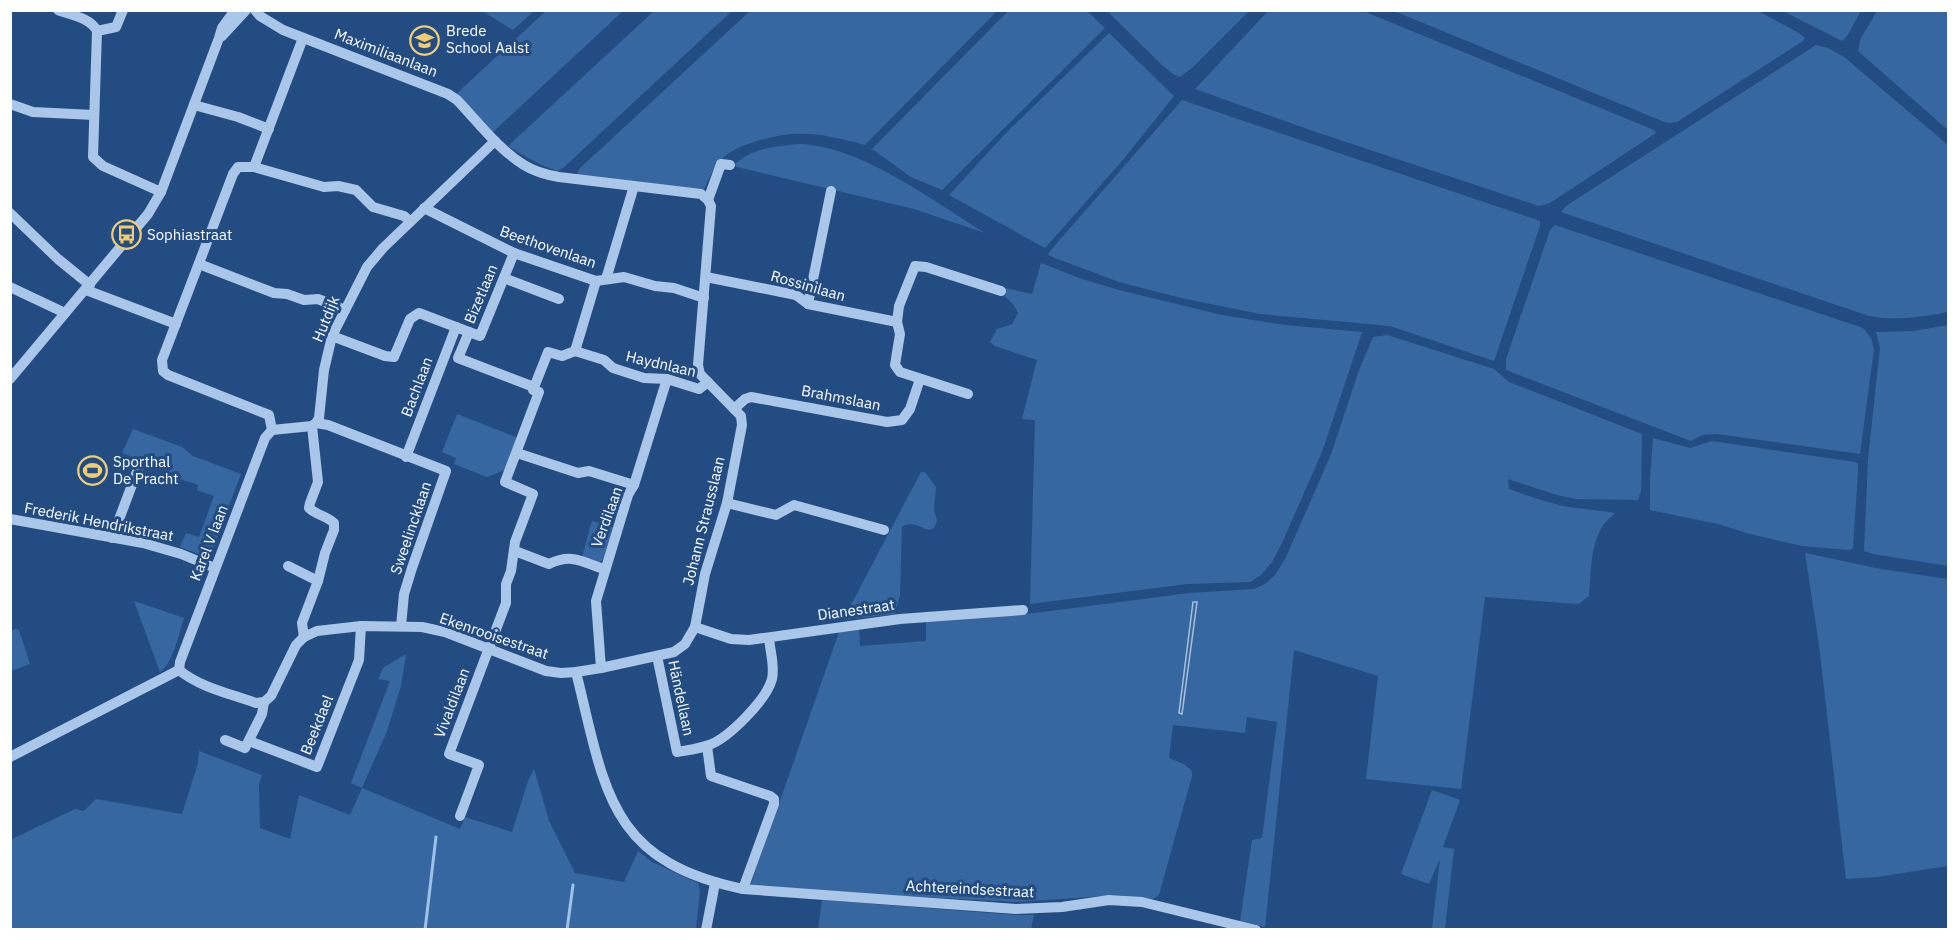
<svg xmlns="http://www.w3.org/2000/svg" width="1959" height="940" font-family="'IBM Plex Sans',sans-serif">
<style>
.green{fill:#3767a0}
.water{fill:#47668c;stroke:#9ec1e9;stroke-width:1.5}
.lines{fill:none;stroke-linecap:round;stroke-linejoin:round}
.stream{stroke:#9ec1e9;stroke-width:3}
.minor{stroke:#aac6e8;stroke-width:10}
.labels{text-anchor:middle;stroke-width:6;stroke-linejoin:round;paint-order:stroke}
.poi-label{font-size:15px;fill:#fff;stroke:#234d82;text-anchor:start}
.street-label{font-size:15px;fill:#fff;stroke:#234d82}
</style>
<rect width="100%" height="100%" fill="#234d82"/>
<g class="green">
<path d="M1009,10L1087,11L1105,28L942,190L911,177L872,149Z"/>
<path d="M1269,10L1363,11L1654,130L1656,133L1550,203L1539,206L1313,131L1195,89Z"/>
<path d="M482,11H534L513,30Z"/>
<path d="M546,11H623L492,133L455,95Z"/>
<path d="M654,11H732L563,168L557,171C539,165 524,156 508,146Z"/>
<path d="M750,11H997L865,145C822,134 799,128 754,142C742,146 731,150 722,159C713,168 708,180 703,192L576,176L579,169Z"/>
<path d="M1107,11H1249L1193,67L1180,77L1173,74L1162,65Z"/>
<path d="M1394,11H1758L1799,33L1805,38L1803,41L1677,122L1667,123Z"/>
<path d="M1783,11H1861L1847,36L1842,41Z"/>
<path d="M1877,11H1948V130L1858,51L1860,40Z"/>
<path d="M1109,33L1174,96L1122,161L1045,248L949,195L1006,133Z"/>
<path d="M1816,45L1828,48L1844,57L1948,145V312C1921,317 1896,321 1869,316L1561,212L1566,206Z"/>
<path d="M1182,100L1540,221V226L1494,361L1390,326L1260,314L1181,298L1119,282L1050,256L1048,254L1057,243Z"/>
<path d="M800,144C861,146 933,201 985,233L914,209L733,166C751,148 776,146 800,144Z"/>
<path d="M1555,225L1863,328L1871,338L1874,349L1860,454L1717,434L1702,435L1691,441L1506,370V359L1550,230Z"/>
<path d="M1041,263L1079,278L1119,290L1222,315L1285,325L1362,332L1322,452L1282,543L1272,562L1261,575L1250,582L1187,584L1030,604L1035,420L1022,419L1037,360L995,346L990,342L997,329L1012,324L1018,313L1013,304L994,286L1032,294Z"/>
<path d="M1948,325V566L1873,554L1864,551L1868,459L1880,348L1876,332L1914,331Z"/>
<path d="M1387,335L1494,369L1509,382L1642,434L1641,491L1638,500L1576,499L1557,495L1508,479L1509,489C1526,495 1545,502 1563,506C1581,509 1598,510 1615,513C1611,517 1605,522 1602,527C1590,547 1591,573 1589,596L1579,604L1485,597L1461,789L1366,779L1378,676L1294,650L1265,927L1240,921L1252,840L1262,838L1277,722L1247,717L1245,733L1173,725L1169,758L1184,764L1192,771V776L1159,895L1153,899L1116,895L1017,902L789,890L751,884L840,629L859,627L860,646L926,641V620L1035,613L1189,593L1254,589L1265,584L1275,575L1286,557L1320,480L1331,454L1358,373L1373,337Z"/>
<path d="M457,414L518,438L505,470L487,477L454,464L456,458L442,452Z"/>
<path d="M133,429L182,447L193,456L241,474L210,556H204L180,547L186,533L199,537L214,496L197,490L198,485L180,479L181,476L122,453Z"/>
<path d="M1653,438L1690,448L1712,441L1855,462L1858,464V470L1853,548L1850,550L1802,546L1750,534L1718,524L1650,510V479Z"/>
<path d="M921,472H925L936,487L934,510L937,521L934,528L929,530C920,527 910,520 902,527L900,595L895,614L843,620Z"/>
<path d="M592,521L613,527L603,560L598,563L582,557Z"/>
<path d="M1805,553L1881,569L1948,579V866L1877,877L1846,879L1819,645Z"/>
<path d="M134,601L184,618C179,633 173,664 160,672Z"/>
<path d="M15,629L19,630L30,664L11,671V631Z"/>
<path d="M406,654L401,686L387,731L362,788L460,829L465,817L512,832L528,781L534,769L549,821L575,873L624,882L638,851L652,862L698,883L700,891L696,929H12L10,925V840L75,809L84,811L96,799L182,814L198,763L199,751L262,775L259,785L260,828L290,839L299,795L350,815L362,788L351,783L390,681L378,679L383,668Z"/>
<path d="M1432,790L1460,800L1443,847L1454,849L1445,929H1432L1440,859L1429,884L1401,874Z"/>
<path d="M822,900L1016,915H1034L1031,929L818,930Z"/>
</g>
<path class="water" d="M1193,602H1197L1182,714L1179,713Z"/>
<g class="lines">
<g class="stream">
<path d="M425,930L436,837"/>
<path d="M567,930L573,885"/>
</g>
<g class="minor">
<path d="M58,10C71,15 91,18 97,31L93,157L103,166L161,192"/>
<path d="M97,31L116,27L123,10"/>
<path d="M222,36L246,10"/>
<path d="M303,38L254,167H238L233,174L162,360L163,371L168,375L269,415L272,430L312,426"/>
<path d="M10,104L33,112L94,115"/>
<path d="M194,105L238,117L269,129"/>
<path d="M254,167L324,187L338,186L356,190L373,207L404,216L410,221"/>
<path d="M708,200L721,164L730,165"/>
<path d="M424,208L514,253L596,281L624,277L655,286L674,288L704,298"/>
<path d="M10,213L58,259L90,285"/>
<path d="M199,264L274,293L287,294L304,300L318,299L345,310"/>
<path d="M706,277L796,295L808,304L897,322L899,306L915,266L926,267L1001,291"/>
<path d="M504,278L559,299"/>
<path d="M606,279L634,186"/>
<path d="M10,287L65,313"/>
<path d="M86,290L176,324"/>
<path d="M808,304L831,191"/>
<path d="M897,322L900,334L895,365L900,372L968,394"/>
<path d="M469,332L480,336L514,253"/>
<path d="M332,336L385,356L394,357L410,319L419,313L469,332L458,358L534,387"/>
<path d="M575,351L604,360L613,368L644,378L667,379L699,389L708,382"/>
<path d="M10,379L148,214L161,192L219,38L222,28L235,10"/>
<path d="M734,409L745,399L751,397L887,422L902,420L910,409L920,379"/>
<path d="M316,423L328,425L446,471L412,568L404,594L401,626"/>
<path d="M517,453L578,473L589,471L634,485"/>
<path d="M406,457L456,327"/>
<path d="M727,503L776,515L794,505L884,530"/>
<path d="M10,519L143,543L181,554L215,568"/>
<path d="M112,538L141,461"/>
<path d="M515,551L549,564C572,553 582,562 604,569"/>
<path d="M288,566L318,581"/>
<path d="M695,627L731,639L749,640L900,619L1023,610"/>
<path d="M304,637L302,623L318,581L325,553L334,530V523C327,516 316,515 309,508L310,503L318,482L312,426L316,423L319,418L324,370L332,336L367,267L383,248L495,141"/>
<path d="M657,656L677,752C687,750 699,749 709,745C729,738 767,699 772,679C775,666 770,651 769,638"/>
<path d="M601,668L596,601L628,495L634,485L667,379"/>
<path d="M179,670C199,687 231,694 256,703L264,702L271,696L296,645L304,637L317,631L361,626L422,627L445,632L546,671L561,673L576,672L601,668L674,652L685,644L695,627L705,574L727,503L742,425L741,416L700,374L698,365L711,206L708,200L701,194L559,177C547,175 535,172 524,165C498,149 478,122 457,100L448,94L283,30L260,16L255,10"/>
<path d="M179,670L180,662L265,438L272,430"/>
<path d="M576,672C605,788 607,861 743,889L1016,909L1062,907L1109,900L1142,902L1256,930"/>
<path d="M225,740L245,748L262,714L264,702"/>
<path d="M249,741L317,767L359,660L361,626"/>
<path d="M707,746L711,776L770,796L774,799V804L743,889"/>
<path d="M10,757L179,670"/>
<path d="M460,816L479,765L449,754L506,603V584L511,571L515,542L533,494L505,482L539,392L533,390L548,352L562,356L575,351L596,281"/>
<path d="M706,930L715,883"/>
</g>
</g>
<defs>
<symbol id="school-ring" viewBox="-11 -11 22 22"><circle r="9.5" fill="#234d82" stroke="#f3cc6d" stroke-width="1.5"/><path d="M0-5L7-2L0 1L-7-2ZM-4 1L0 2.5L4 1V4Q0 6-4 4Z" fill="#f3cc6d"/></symbol>
<symbol id="bus-ring" viewBox="-11 -11 22 22"><circle r="9.5" fill="#234d82" stroke="#f3cc6d" stroke-width="1.5"/><path d="M-5-6H5V4H4V6H2V4H-2V6H-4V4H-5ZM-3.5-4V0h7V-4ZM-3.5 1.2v1.5H-2V1.2ZM2 1.2v1.5H3.5V1.2Z" fill="#f3cc6d"/></symbol>
<symbol id="stadium-ring" viewBox="-11 -11 22 22"><circle r="9.5" fill="#234d82" stroke="#f3cc6d" stroke-width="1.5"/><path d="M0-5a6.5 5 0 1 0 0 10a6.5 5 0 1 0 0-10ZM-3.5-1.8h7v3.6h-7Z" fill="#f3cc6d"/></symbol>
</defs>
<g fill-rule="evenodd">
<use href="#school-ring" x="408" y="24" width="33" height="33"/>
<use href="#bus-ring" x="110" y="218" width="33" height="33"/>
<use href="#stadium-ring" x="76" y="454" width="33" height="33"/>
</g>
<g class="labels">
<g class="poi-label">
<text x="446" y="36">Brede<tspan x="446" dy="17">School Aalst</tspan></text>
<text x="147" y="240">Sophiastraat</text>
<text x="113" y="467">Sporthal<tspan x="113" dy="17">De Pracht</tspan></text>
</g>
<g class="street-label">
<text transform="translate(386 53) rotate(21)" y="5">Maximiliaanlaan</text>
<text transform="translate(548 247) rotate(19)" y="5">Beethovenlaan</text>
<text transform="translate(808 286) rotate(16)" y="5">Rossinilaan</text>
<text transform="translate(481 294) rotate(-67)" y="5">Bizetlaan</text>
<text transform="translate(326 319) rotate(-68)" y="5">Hutdijk</text>
<text transform="translate(661 364) rotate(13)" y="5">Haydnlaan</text>
<text transform="translate(417 387) rotate(-69)" y="5">Bachlaan</text>
<text transform="translate(841 398) rotate(11)" y="5">Brahmslaan</text>
<text transform="translate(607 517) rotate(-70)" y="5">Verdilaan</text>
<text transform="translate(704 521) rotate(-76)" y="5">Johann Strausslaan</text>
<text transform="translate(99 522) rotate(11)" y="5">Frederik Hendrikstraat</text>
<text transform="translate(411 528) rotate(-71)" y="5">Sweelincklaan</text>
<text transform="translate(209 543) rotate(-69)" y="5">Karel V laan</text>
<text transform="translate(856 610) rotate(-8)" y="5">Dianestraat</text>
<text transform="translate(494 636) rotate(19)" y="5">Ekenrooisestraat</text>
<text transform="translate(681 698) rotate(78)" y="5">Händellaan</text>
<text transform="translate(452 703) rotate(-69)" y="5">Vivaldilaan</text>
<text transform="translate(317 725) rotate(-68)" y="5">Beekdael</text>
<text transform="translate(970 889) rotate(3)" y="5">Achtereindsestraat</text>
</g>
</g>
<rect width="1959" height="940" fill="none" stroke="#ffffff" stroke-width="24"/>
</svg>
